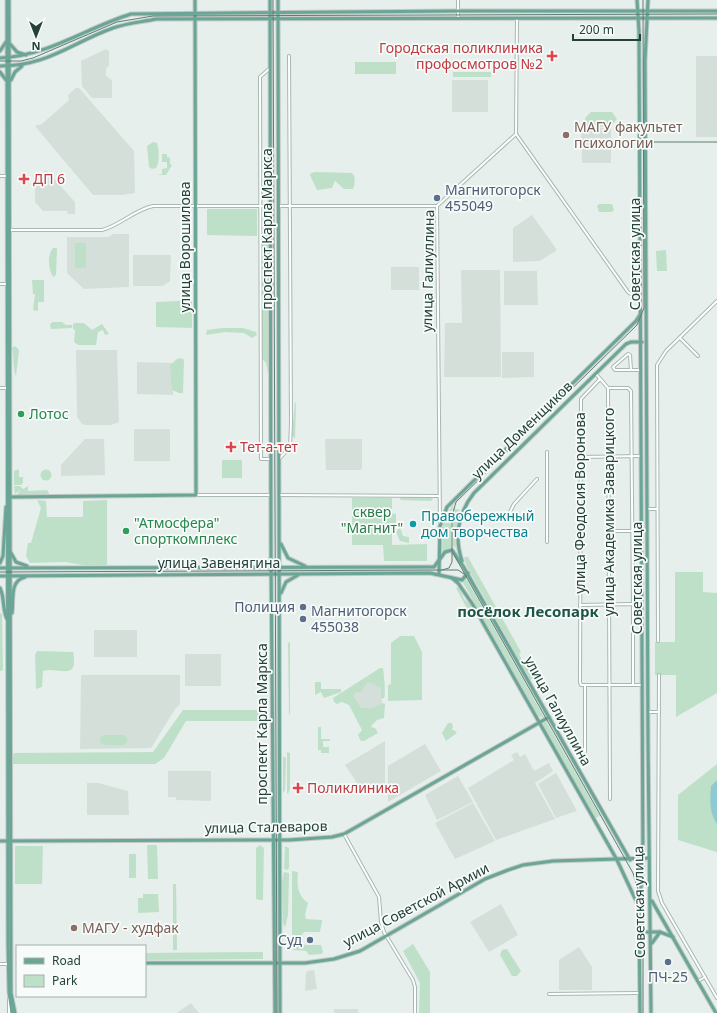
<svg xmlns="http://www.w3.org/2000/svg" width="717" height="1013" font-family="'Noto Sans',sans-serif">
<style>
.built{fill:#d4dfda}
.green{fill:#bfe0c8}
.water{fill:#8ec9d4}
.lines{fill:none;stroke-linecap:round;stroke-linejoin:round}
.minor-casing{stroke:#a8b8b2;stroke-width:4}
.major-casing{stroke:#c2cac8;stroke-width:5}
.minor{stroke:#fff;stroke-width:2}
.major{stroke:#6aa596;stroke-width:3}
.tram{stroke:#5f7d75;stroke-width:1}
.health-dot{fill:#e0444e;stroke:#f7fbf9;stroke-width:1.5}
.education-dot{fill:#8d6e63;stroke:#f7fbf9;stroke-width:1.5}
.service-dot{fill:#5c6f8a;stroke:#f7fbf9;stroke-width:1.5}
.leisure-dot{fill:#2e9e5b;stroke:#f7fbf9;stroke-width:1.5}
.culture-dot{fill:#0f9aa8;stroke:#f7fbf9;stroke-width:1.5}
.labels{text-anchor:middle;stroke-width:3.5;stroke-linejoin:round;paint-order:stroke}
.health-label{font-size:14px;fill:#be3a42;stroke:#f7fbf9;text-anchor:start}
.education-label{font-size:14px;fill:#785e54;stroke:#f7fbf9;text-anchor:start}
.service-label{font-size:14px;fill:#4e5e75;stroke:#f7fbf9;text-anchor:start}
.street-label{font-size:14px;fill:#24423a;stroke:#f7fbf9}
.leisure-label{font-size:14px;fill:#27864d;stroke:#f7fbf9;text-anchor:start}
.park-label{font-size:14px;fill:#2d7a4b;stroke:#f7fbf9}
.culture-label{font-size:14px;fill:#0d838f;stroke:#f7fbf9;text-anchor:start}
.neighbourhood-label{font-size:15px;font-weight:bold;fill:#1f5548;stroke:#f7fbf9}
</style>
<rect width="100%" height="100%" fill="#e6efeb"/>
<g class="built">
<path d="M106,49L109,51V66L106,68V76L112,80V98H92L82,86L81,61Z"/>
<rect x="696" y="56" width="21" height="81"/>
<rect x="452" y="80" width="36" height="32"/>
<path d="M76,88H79L134,151L135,193L121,195H93L35,126L42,124L69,100L68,95Z"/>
<path d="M581,128H611V163H582Z"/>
<path d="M46,170L75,202V214H68L67,211H43L35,202V179Z"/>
<path d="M532,215L557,250L540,261L513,262V228Z"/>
<path d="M113,234H129V287L84,289L67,273V237H109Z"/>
<path d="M133,255H171L170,281L163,286H133Z"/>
<rect x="391" y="267" width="28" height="23"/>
<path d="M461,270H500L501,377H444L445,323H462Z"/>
<path d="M504,271H537L538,305H504Z"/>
<path d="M76,350H117L119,422L111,425H86L82,424L77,417Z"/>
<path d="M502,352H534V377L502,378Z"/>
<path d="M137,362L173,363V395L137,394Z"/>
<rect x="134" y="429" width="36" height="32"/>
<path d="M85,439H104L105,475L61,476V465Z"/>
<path d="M325,439H362V467L361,470H326Z"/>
<rect x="94" y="630" width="43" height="27"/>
<rect x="185" y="654" width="36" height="32"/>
<path d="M81,675H180V704L175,709L151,748L80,749Z"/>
<path d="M376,675L382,683V717H357L344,692Z"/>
<path d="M385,741V784L359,786L345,765Z"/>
<path d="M425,744L441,771L388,802V766Z"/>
<path d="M517,752L520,757L525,754L534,771L549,763L553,771L535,783L555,819L496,840L468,788L514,760L511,755Z"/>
<path d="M168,771H211V801L176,800V797H168Z"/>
<path d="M556,773L577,811L556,818L538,784Z"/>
<path d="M458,776L473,802L437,820L425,795Z"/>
<path d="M87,783H98L128,791L129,815H87Z"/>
<path d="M473,803L495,841L455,859L435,823Z"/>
<path d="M501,904L518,935L489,952L470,922Z"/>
<path d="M579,947L592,967V990H559V960Z"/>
<path d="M314,970L317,989L305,991L306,974L307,971Z"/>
<path d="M191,1003L199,1013H177Z"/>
<rect x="334" y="1009" width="24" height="4"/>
</g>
<g class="green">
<rect x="355" y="62" width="41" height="12"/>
<rect x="453" y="72" width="38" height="5"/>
<path d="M591,112H612L617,119L610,127L587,126L585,118Z"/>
<path d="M153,142L157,143C159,150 160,162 156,168L152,169L149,167L147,146Z"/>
<path d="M162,154H167V157L170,158V164L172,165L166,175H157L162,174V169L167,168V162H162Z"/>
<path d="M316,172L352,173C356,176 355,185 353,189H344L335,181L332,188L317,190L310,175L311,173Z"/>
<path d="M599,204H612L614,210L612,212H599L597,206Z"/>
<path d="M207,209H257V236L207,235Z"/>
<path d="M264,229L268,232L269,236V372L268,373L266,363L262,359L261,236Z"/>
<rect x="75" y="243" width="11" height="25"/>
<path d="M53,248H57L56,275L53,277C48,268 47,255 53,248Z"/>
<path d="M666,250L667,271H657L656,251Z"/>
<path d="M32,280H44V302H38V311L33,310L35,294H33Z"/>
<path d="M177,301H192V328L156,327V302Z"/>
<path d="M53,322H62L66,325H72V328L51,329L50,324Z"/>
<path d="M75,323H84L92,330L102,324L109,334L105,335L103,330L98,332L96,345H78L74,342L75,330L73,329V324Z"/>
<path d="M222,328H243L256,332L257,335L252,338L244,333L225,332L206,335L207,330Z"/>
<path d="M15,346L19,350L16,376C13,371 14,356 12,348Z"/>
<path d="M181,358L184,360L183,393H179L172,390L170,365L177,359Z"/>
<path d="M295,402L296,404L295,439L292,435Z"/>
<rect x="222" y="460" width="20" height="18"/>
<path d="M19,469V477H23V483L21,485H14V471Z"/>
<circle cx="46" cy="475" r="5.5"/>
<path d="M14,486H20L23,489L28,486V491L47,490L49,493V495L20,496L17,495L20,490L15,494Z"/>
<path d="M410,496L433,497V498L431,501L400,500L401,497Z"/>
<path d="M352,498H392V513L396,514V528L392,529V545L427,544V561H384L383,545H352Z"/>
<path d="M37,500L46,501L47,517H83V501L107,500V565H83L65,562L30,563L26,556L28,543H31L41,508Z"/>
<path d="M454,502L451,516V547L442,554L443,522Z"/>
<path d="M453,508L460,510L455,533L456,548L453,546Z"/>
<path d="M400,527L403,536L409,537V543L400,541L396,532Z"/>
<path d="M464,557H468L521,652L519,654L526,668L530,667L534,677L530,680L466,565Z"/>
<path d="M675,572H703V592L717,593V693L676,717V675H655V642H675Z"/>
<path d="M467,580L544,717V718L538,716L462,581Z"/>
<path d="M459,587L464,599L470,604L476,613L471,616L456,588Z"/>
<path d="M0,613L2,614L3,670L0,671V677Z"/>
<path d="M400,636H414L422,652V700L388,701V685L391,684V643Z"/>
<path d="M288,642L290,643V713L289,715Z"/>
<path d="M37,651L73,652C79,683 58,666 43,671L42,687L36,689L35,655Z"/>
<path d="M380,668H383C384,674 386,694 384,699L381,697V688L370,682L366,684L361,692H356L353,696L361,708H373L383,703L385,704L384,718L377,720L372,725L371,727L375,728L378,733L364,741H361L358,735L362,730L349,705L342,702L337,704L334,702L333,698Z"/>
<path d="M315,682H321V689H341V692L324,698L321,692L315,695Z"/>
<path d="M183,710H258L260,711L259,721H186L164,758L155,764H13V755L14,753L153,752Z"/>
<path d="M546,721L600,816L595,818L546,731L543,723Z"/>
<path d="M448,723H452L453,727L452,730H454L457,733L446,741L442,733Z"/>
<path d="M318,727H321V739H330V741H323V747H329V753H321V750H318Z"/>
<path d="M104,735H124L126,737L128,741L124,745H104L100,742L101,737Z"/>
<path d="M287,752L290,753V789L288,794L287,793Z"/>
<path d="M283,756L286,758L285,790L283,793Z"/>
<path d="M717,764V852L678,840V795Z"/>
<path d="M147,845H157L158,879H148Z"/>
<path d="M260,845L264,848L263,896V900H259L256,899V848Z"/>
<path d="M15,846H43L42,884H15Z"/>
<path d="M285,846L289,848V867L288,870L284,869Z"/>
<rect x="129" y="854" width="7" height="24"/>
<path d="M292,871L298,872C297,885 297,895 308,903L305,915L306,919L322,920V921L320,932H304L301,936V943L305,945H321L323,952L321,954L309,955L306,951L293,950L292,944Z"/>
<path d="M284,872L289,873V877L288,915L285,928L283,923L282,882Z"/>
<path d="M173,884H176L177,950H173Z"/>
<path d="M143,894H158L159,912L138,913V898H143Z"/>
<path d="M413,944L430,972V1013H419L420,983L403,951Z"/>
<path d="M507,949L521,971L517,976H512L500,955L502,950Z"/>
<path d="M263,952V959L145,960V953Z"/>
</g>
<path class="water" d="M717,780V824C709,812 710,800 711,786Z"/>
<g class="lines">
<defs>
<g id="minor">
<path d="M458,18V0"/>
<path d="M269,69L260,77L261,459H270"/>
<path d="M516,134L628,292L632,295H640"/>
<path d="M0,176H7"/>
<path d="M278,206H437"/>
<path d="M10,230H102C121,225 134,210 153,206H271"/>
<path d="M0,284H6"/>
<path d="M680,338L698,356"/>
<path d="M631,370L630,355L628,354L613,367L615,370H641"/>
<path d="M596,374L608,388L610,799"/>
<path d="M600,379L581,399L580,682L581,685H641"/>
<path d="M0,388H7"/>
<path d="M608,388H628L631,391L633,604"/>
<path d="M547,452V542"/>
<path d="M580,457L641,456"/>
<path d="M280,458L290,447L291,423L289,56"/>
<path d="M196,495H271"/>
<path d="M279,495L439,496"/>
<path d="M647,509H657"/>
<path d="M509,514L514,504L537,479"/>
<path d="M440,524L437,206L516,134L517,18"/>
<path d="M608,531H632"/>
<path d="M580,605L633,604V685"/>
<path d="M658,641L657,365L666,351L717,301"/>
<path d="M659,675L658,891L662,903L717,998"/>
<path d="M585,685V752"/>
<path d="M648,712H659"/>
<path d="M344,834L379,897L381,922L384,932L413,980L415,987V1013"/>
<path d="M0,964H9"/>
<path d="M698,981L705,977"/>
<path d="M549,994L639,993"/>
<path d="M9,999V1013"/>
</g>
<g id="major">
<path d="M7,0L8,944L9,992L12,1013"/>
<path d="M9,0L11,993L15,1013"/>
<path d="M270,0L271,559L275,1013"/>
<path d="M278,0L280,1013"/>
<path d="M637,0L639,31L643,868L639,906L640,1013"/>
<path d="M648,0L645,61L648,743L651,1013"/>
<path d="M10,44L17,52L26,55"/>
<path d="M0,51L6,42"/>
<path d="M0,58C48,56 86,28 131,14L458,11H717"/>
<path d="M0,66C48,66 71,43 113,28C127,23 142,22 156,19L717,18"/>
<path d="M0,72L6,80"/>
<path d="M11,80L15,72L22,66"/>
<path d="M9,497L196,495L195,0"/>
<path d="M281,544L288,558L305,566"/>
<path d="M11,553L16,562L27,566"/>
<path d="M462,561C454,537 458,513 474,493L626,344L631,342H642"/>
<path d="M0,563L3,556L6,507"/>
<path d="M0,568L428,567H434L445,552L452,550L463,566L630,860"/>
<path d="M439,574L440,526L447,507L636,321L640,315"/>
<path d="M0,576L430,573L462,580L468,573"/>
<path d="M452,578L458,583L473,605L617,860L638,905"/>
<path d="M0,588C5,598 2,609 7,619"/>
<path d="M281,593L286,582L298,575"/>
<path d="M12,613C14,600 9,581 25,577"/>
<path d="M0,841L289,840L332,837L344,834L549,717"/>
<path d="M652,901L716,1013"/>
<path d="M640,932H660L673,937"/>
<path d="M652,943L660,932"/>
<path d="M145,963H305L334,959L360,951L485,879L508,870L523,865L553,861L649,858"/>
</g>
</defs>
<use href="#minor" class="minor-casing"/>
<use href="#major" class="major-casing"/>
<use href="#minor" class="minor"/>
<use href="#major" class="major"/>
<g class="tram">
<path d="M273,0L277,1013"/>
<path d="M0,61H21L33,58L117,22L153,16L717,14"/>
<path d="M642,150L646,144L651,142H717"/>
<path d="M453,553L633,873L641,900L643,913V1013"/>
<path d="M442,570L449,568L452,562V516L456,502L637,325L644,308L643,0"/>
<path d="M0,572L442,570H458L464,574"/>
</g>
</g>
<g class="health-dot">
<path d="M550 50h4v4h4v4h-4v4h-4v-4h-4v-4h4z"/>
<path d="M22 173h4v4h4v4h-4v4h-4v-4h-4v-4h4z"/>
<path d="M229 441h4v4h4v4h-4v4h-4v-4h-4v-4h4z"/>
<path d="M296 782h4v4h4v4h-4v4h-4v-4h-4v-4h4z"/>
</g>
<g class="education-dot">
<circle cx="566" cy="135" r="4"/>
<circle cx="74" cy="928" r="4"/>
</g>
<g class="service-dot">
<circle cx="437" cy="198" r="4"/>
<circle cx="303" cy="607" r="4"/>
<circle cx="303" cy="619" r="4"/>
<circle cx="310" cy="940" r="4"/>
<circle cx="668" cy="962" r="4"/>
</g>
<g class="leisure-dot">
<circle cx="21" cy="414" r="4"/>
<circle cx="126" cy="531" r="4"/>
</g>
<circle class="culture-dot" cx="413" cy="524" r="4"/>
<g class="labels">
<g class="health-label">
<text x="543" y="53" text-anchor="end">Городская поликлиника<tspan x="543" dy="16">профосмотров №2</tspan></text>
<text x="33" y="184">ДП 6</text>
<text x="240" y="452">Тет-а-тет</text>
<text x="307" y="793">Поликлиника</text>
</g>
<g class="education-label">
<text x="574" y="132">МАГУ факультет<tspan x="574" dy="16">психологии</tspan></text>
<text x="82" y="933">МАГУ - худфак</text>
</g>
<g class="service-label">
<text x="445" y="195">Магнитогорск<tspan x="445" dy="16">455049</tspan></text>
<text x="295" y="612" text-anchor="end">Полиция</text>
<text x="311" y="616">Магнитогорск<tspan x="311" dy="16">455038</tspan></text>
<text x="302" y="945" text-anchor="end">Суд</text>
<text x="668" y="982" text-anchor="middle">ПЧ-25</text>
</g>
<g class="street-label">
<text transform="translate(267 229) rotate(-90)" y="5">проспект Карла Маркса</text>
<text transform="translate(185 247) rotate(-90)" y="5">улица Ворошилова</text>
<text transform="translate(635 254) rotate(-90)" y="5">Советская улица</text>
<text transform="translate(428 271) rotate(-89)" y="5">улица Галиуллина</text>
<text transform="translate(522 430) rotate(-44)" y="5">улица Доменщиков</text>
<text transform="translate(580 503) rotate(-90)" y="5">улица Феодосия Воронова</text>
<text transform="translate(609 512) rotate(-90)" y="5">улица Академика Заварицкого</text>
<text x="219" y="568">улица Завенягина</text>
<text transform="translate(637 578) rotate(-90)" y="5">Советская улица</text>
<text transform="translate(558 711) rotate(61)" y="5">улица Галиуллина</text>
<text transform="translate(262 724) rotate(-90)" y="5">проспект Карла Маркса</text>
<text transform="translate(266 827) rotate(-1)" y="5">улица Сталеваров</text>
<text transform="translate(639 902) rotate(-91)" y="5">Советская улица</text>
<text transform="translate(416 905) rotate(-28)" y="5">улица Советской Армии</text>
</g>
<g class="leisure-label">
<text x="29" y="419">Лотос</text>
<text x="134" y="528">"Атмосфера"<tspan x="134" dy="16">спорткомплекс</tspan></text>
</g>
<g class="park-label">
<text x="372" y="517">сквер<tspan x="372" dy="16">"Магнит"</tspan></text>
</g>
<g class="culture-label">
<text x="421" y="521">Правобережный<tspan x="421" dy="16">дом творчества</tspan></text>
</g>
<g class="neighbourhood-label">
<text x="528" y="617">посёлок Лесопарк</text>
</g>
</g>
<rect x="16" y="945" width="130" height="52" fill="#f7fbf9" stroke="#a3b1ad"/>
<rect x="24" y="958" width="20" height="6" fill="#6aa596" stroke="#a3b1ad"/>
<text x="52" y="965" font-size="12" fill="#24423a">Road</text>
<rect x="24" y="975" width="20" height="12" fill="#bfe0c8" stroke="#a3b1ad"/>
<text x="52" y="985" font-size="12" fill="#24423a">Park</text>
<g transform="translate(36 36) rotate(180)" stroke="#f7fbf9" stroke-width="3" paint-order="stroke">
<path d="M0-3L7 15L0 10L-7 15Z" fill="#24423a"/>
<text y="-6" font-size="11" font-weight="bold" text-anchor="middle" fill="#24423a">N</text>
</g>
<path d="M573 34v6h67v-6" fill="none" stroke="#24423a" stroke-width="2"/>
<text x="579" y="34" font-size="12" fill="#24423a" stroke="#f7fbf9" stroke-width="3" paint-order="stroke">200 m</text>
</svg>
